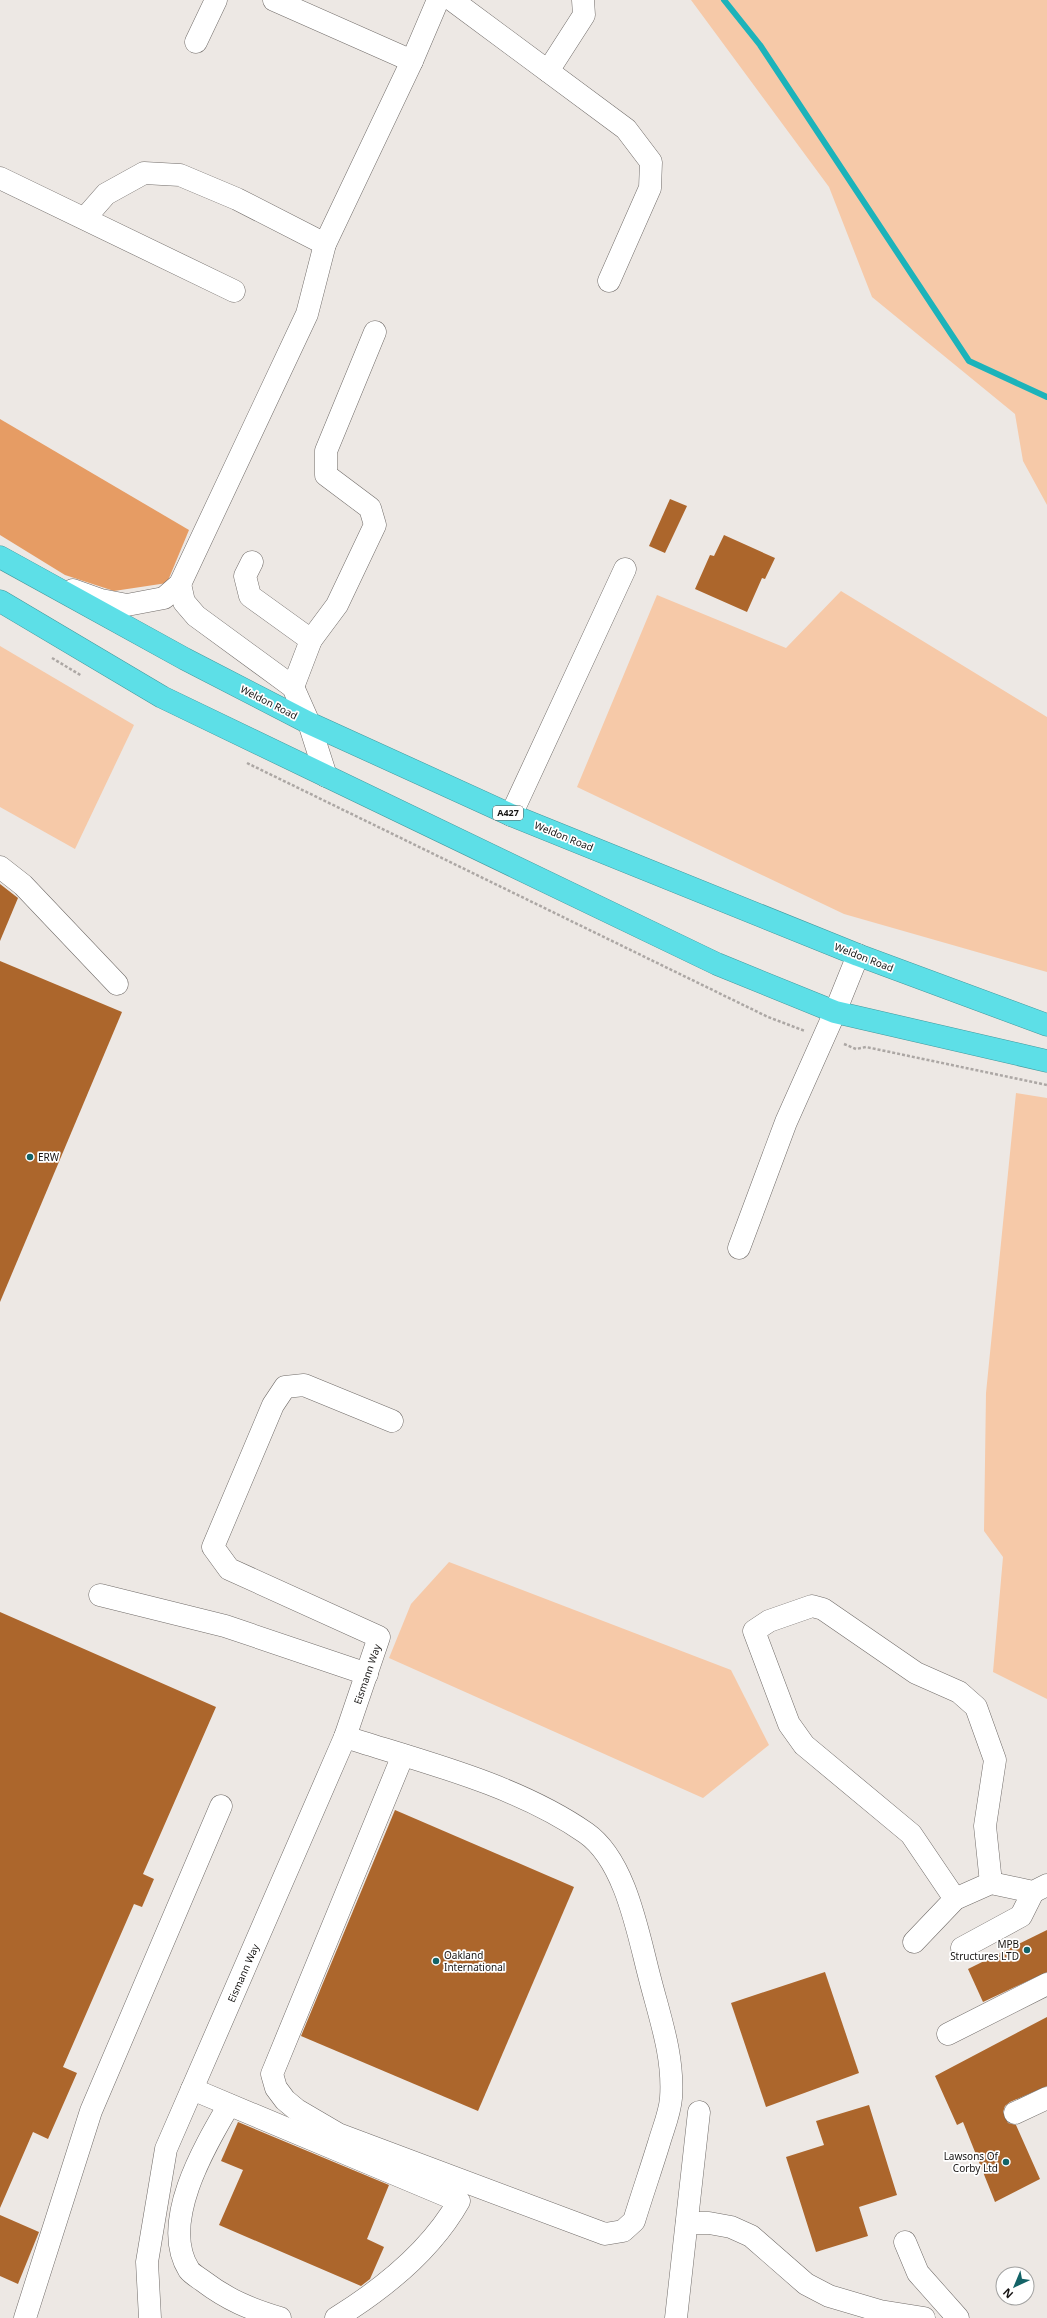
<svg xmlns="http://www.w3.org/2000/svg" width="1047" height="2318" font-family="'Noto Sans',sans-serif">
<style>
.green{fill:#f6c9a8}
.forest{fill:#e69c64}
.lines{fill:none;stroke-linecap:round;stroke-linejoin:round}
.stream{stroke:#1cb3ba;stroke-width:6}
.building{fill:#ac662c}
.minor-casing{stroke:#716c69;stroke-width:23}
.highway-casing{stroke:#44989c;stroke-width:23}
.path{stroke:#aca7a4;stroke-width:2.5;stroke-dasharray:3 2;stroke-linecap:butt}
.minor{stroke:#fff;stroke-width:22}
.highway{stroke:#5ddfe7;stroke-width:22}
.poi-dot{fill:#136367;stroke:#fff;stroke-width:1.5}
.labels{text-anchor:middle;stroke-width:3.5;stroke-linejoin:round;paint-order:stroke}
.shield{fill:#fff;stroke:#5b5a59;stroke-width:1}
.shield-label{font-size:9px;font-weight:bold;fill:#151312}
.street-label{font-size:10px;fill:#151312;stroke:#fff}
.poi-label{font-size:10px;fill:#151312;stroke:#fff;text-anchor:start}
</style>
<rect width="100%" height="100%" fill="#ede8e4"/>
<g class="green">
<path d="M691,0H1047V505L1023,461L1015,414L872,297L829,187Z"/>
<path d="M841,591L1047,717V972L844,914L577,787L657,595L786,648Z"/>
<path d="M0,646L134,725L75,849L0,807Z"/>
<path d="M1016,1093L1047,1098V1699L993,1672L1003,1557L984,1531L986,1393Z"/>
<path d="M449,1562L731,1670L769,1745L703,1798L389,1658L411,1604Z"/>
</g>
<path class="forest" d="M0,419L189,530L167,583L114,591L65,575L0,535Z"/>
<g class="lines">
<path class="stream" d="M724,0L760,45L969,361L1047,397"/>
</g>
<g class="building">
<path d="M670,499L687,506L665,553L649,546Z"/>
<path d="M724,535L775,558L765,579L762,578L747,612L695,589L710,555L714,556Z"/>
<path d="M0,884L18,898L0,941Z"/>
<path d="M0,961L122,1012L0,1302Z"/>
<path d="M0,1612L216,1707L143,1874L154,1879L142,1907L134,1904L63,2067L77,2073L48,2139L33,2132L0,2208Z"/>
<path d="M395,1810L574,1887L478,2111L301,2036Z"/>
<path d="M1047,1930V1972L983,2002L968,1969Z"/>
<path d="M825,1972L859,2073L766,2107L731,2003Z"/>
<path d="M1047,2017V2086L1010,2102L1005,2106L1003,2112L1008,2123L1016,2125L1040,2179L995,2202L963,2122L957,2125L935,2076Z"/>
<path d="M869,2105L897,2195L859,2207L868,2236L816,2252L786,2157L824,2145L816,2121Z"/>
<path d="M238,2122L389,2185L367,2239L384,2247L370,2279L361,2286L219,2225L243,2170L221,2161Z"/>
<path d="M0,2215L39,2232L18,2284L0,2276Z"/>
</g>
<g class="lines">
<defs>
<g id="minor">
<path d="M274,0L412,61"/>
<path d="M452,0L626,129L651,162L650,188L609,281"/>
<path d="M196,42L216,0"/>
<path d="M548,71L584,15L583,0"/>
<path d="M0,178L234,291"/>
<path d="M85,218L106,194L144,173L180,175L237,199L325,244"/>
<path d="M252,562L245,576L250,596L311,640"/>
<path d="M180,584L184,602L196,616L293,687L309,723L326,776"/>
<path d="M73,590L101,600L127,605L164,598L180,584L307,314L325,244L412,61L438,0"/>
<path d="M293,687L311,640L337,605L375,525L370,508L326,475V451L375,332"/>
<path d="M511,815L625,569"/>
<path d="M0,867L23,885L117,984"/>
<path d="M739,1248L786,1122L835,1012L858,955"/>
<path d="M100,1595L225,1626L367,1674"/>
<path d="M345,1737C424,1762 517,1785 586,1833C626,1861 638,1934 650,1979C660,2018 674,2057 671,2098C670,2113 663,2129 659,2143C651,2169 642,2195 634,2221L623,2231L605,2234L338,2134L297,2110L285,2100L276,2088L272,2074L403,1755"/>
<path d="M955,1899L911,1834L804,1745L789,1724L754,1631L769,1621L812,1606L823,1609L916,1673L959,1692L976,1707L995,1760L985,1826L991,1883"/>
<path d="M914,1942L955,1899L991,1883L1033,1892L1047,1885"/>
<path d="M962,1948L1021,1916L1033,1892"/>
<path d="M948,2034L1047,1984"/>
<path d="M192,2089L459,2201C432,2249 383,2289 336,2318"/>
<path d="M229,2105C205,2146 159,2223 189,2270C192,2274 199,2278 203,2281C228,2300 250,2309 280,2318"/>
<path d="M1015,2113L1047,2098"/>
<path d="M687,2223H709L731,2227L751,2236L806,2284L829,2296L880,2311L924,2318"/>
<path d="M905,2242L918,2273L958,2318"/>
<path d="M25,2318L91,2111L221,1806"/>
<path d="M150,2318L147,2262L166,2149L345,1737L379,1637L229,1569L213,1547L273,1405L285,1387L304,1385L392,1421"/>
<path d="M676,2318L699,2112"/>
</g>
<g id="highway">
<path d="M0,557L185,659L309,723L511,815L858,955L1047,1025"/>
<path d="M0,601L162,697L717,964L835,1012L1047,1061"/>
</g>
</defs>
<use href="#minor" class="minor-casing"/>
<use href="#highway" class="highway-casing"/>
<g class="path">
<path d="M52,658L82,676"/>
<path d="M247,763L768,1017L805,1031"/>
<path d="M844,1044L856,1049L866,1047L1047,1085"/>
</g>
<use href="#minor" class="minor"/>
<use href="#highway" class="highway"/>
</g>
<g class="poi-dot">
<circle cx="30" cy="1157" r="4"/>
<circle cx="1027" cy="1950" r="4"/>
<circle cx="436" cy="1961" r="4"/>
<circle cx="1006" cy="2162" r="4"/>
</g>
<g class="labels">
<rect class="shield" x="493" y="806" width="30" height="14" rx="3"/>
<g class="shield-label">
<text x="508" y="816">A427</text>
</g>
<g class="street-label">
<text transform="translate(269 702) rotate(27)" y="4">Weldon Road</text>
<text transform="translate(564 836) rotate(22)" y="4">Weldon Road</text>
<text transform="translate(864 957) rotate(21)" y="4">Weldon Road</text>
<text transform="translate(367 1674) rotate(-71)" y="4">Eismann Way</text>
<text transform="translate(243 1973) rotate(-66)" y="4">Eismann Way</text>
</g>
<g class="poi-label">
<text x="38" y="1161">ERW</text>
<text x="1019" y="1948" text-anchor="end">MPB<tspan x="1019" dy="12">Structures LTD</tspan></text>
<text x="444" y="1959">Oakland<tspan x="444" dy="12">International</tspan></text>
<text x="998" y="2160" text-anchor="end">Lawsons Of<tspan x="998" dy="12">Corby Ltd</tspan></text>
</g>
</g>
<g transform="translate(1015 2286) rotate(224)"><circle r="19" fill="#ffffff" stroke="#a1a1a0"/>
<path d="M0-3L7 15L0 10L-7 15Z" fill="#136367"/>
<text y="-6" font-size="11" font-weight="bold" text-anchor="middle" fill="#151312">N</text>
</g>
</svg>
